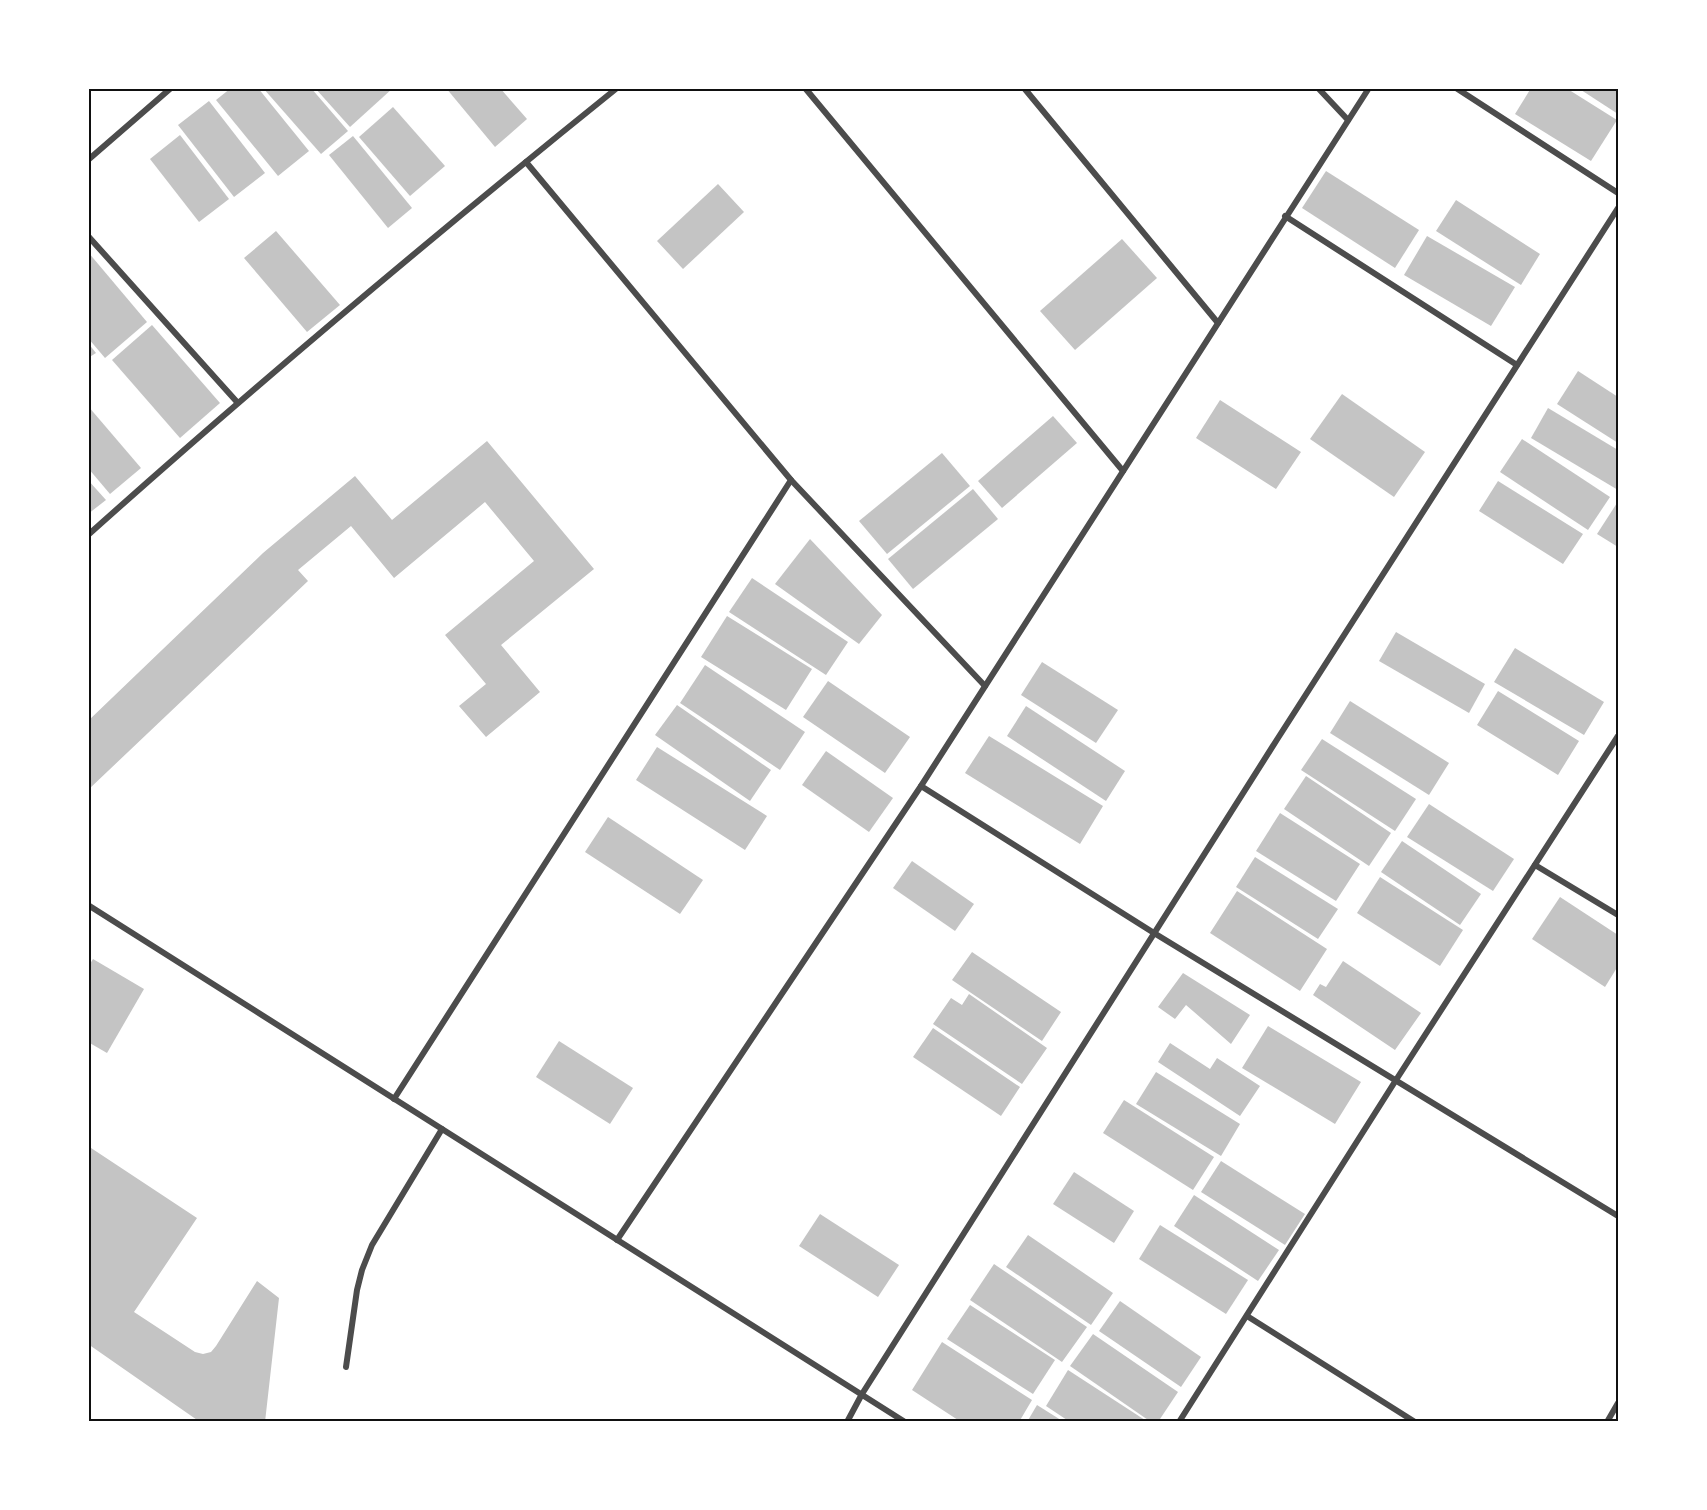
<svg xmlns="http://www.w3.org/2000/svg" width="1707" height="1510" font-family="Bitter,serif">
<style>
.building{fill:#c4c4c4}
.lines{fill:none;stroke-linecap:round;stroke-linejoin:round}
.minor{stroke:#4c4c4c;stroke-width:6}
.neatline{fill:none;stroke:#111;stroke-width:2}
</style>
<rect width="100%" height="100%" fill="#fff"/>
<g class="building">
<path d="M231,88H258L309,151L278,176L216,100Z"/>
<path d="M263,88H311L348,131L321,154Z"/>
<path d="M315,88H393L350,127Z"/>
<path d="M446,88H500L527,119L495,147Z"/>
<path d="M1531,88H1566L1617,120L1591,161L1515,114Z"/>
<path d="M1578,88H1618V114Z"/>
<path d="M209,101L265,173L234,197L178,125Z"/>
<path d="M393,107L445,166L410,196L359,137Z"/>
<path d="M180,135L229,199L199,222L150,159Z"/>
<path d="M353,136L412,208L388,228L329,155Z"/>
<path d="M1326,171L1419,230L1395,268L1302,208Z"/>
<path d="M718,184L744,212L683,269L657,241Z"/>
<path d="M1456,200L1540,254L1521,285L1436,231Z"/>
<path d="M276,231L340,305L307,332L244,258Z"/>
<path d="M1427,236L1515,287L1491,326L1404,275Z"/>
<path d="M1122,239L1157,278L1075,350L1040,311Z"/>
<path d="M88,252L147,322L105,358L88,338Z"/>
<path d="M152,325L220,403L180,438L112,360Z"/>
<path d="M88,343L96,353L88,358Z"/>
<path d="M1578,371L1618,397V443L1557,404Z"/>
<path d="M1342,394L1425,452L1394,497L1310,439Z"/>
<path d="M1220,400L1301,452L1276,489L1196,438Z"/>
<path d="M88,406L141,468L110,494L88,468Z"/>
<path d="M1548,408L1618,450V490L1531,438Z"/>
<path d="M1053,416L1077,443L1002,508L978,481Z"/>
<path d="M1522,439L1610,497L1588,530L1500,472Z"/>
<path d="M487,441L594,569L501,645L540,692L486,737L459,706L486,684L445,635L534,561L485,502L394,578L351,526L298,570L308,581L88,790V721L263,553L355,476L392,520Z"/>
<path d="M942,453L970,486L887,554L859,521Z"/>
<path d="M88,480L106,500L88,514Z"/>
<path d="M1498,481L1583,534L1563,564L1479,511Z"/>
<path d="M973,489L998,519L913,589L888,559Z"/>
<path d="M1617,503L1618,504V547L1597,534Z"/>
<path d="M810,539L882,615L859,644L775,584Z"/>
<path d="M752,578L848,642L826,675L729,612Z"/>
<path d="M727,616L812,669L786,710L701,657Z"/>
<path d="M1396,632L1485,684L1469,713L1379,661Z"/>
<path d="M1515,648L1604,702L1584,735L1494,682Z"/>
<path d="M1042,662L1118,710L1096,743L1021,695Z"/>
<path d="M705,665L805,732L780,770L680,703Z"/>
<path d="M828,681L910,737L885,773L803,717Z"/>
<path d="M1498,691L1579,741L1558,775L1477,725Z"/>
<path d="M1350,701L1449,763L1429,795L1330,733Z"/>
<path d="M677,705L771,770L750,801L655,735Z"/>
<path d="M1026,706L1125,771L1106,801L1007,736Z"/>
<path d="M989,736L1103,806L1080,844L965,773Z"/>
<path d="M1322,739L1416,799L1395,831L1301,770Z"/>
<path d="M657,747L767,816L745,850L636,780Z"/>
<path d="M826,751L893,798L869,832L802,785Z"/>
<path d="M1306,776L1391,833L1369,866L1284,809Z"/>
<path d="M1429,804L1514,859L1493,891L1407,837Z"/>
<path d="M1280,813L1360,864L1336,901L1256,851Z"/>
<path d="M608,817L703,880L680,914L585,852Z"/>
<path d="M1402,841L1481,894L1460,925L1381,872Z"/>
<path d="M1255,857L1338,909L1318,939L1236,887Z"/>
<path d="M912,861L974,904L955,931L893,888Z"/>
<path d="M1380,877L1463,930L1440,966L1357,913Z"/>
<path d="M1237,891L1327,949L1300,991L1210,933Z"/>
<path d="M1560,897L1618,935V966L1605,987L1532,939Z"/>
<path d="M972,952L1061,1012L1042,1041L952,980Z"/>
<path d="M93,959L144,989L107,1053L88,1042V967Z"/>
<path d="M1343,961L1421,1013L1395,1050L1313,995L1320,984L1326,987Z"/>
<path d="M1183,973L1250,1015L1231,1044L1186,1005L1175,1019L1158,1007Z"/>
<path d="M969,994L1047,1048L1022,1084L933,1024L951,998L962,1005Z"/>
<path d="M1268,1026L1361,1082L1335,1124L1242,1068Z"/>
<path d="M933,1028L1020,1087L1001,1116L913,1057Z"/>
<path d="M559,1041L633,1088L610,1124L536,1077Z"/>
<path d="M1170,1043L1210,1069L1217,1058L1260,1086L1240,1116L1158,1062Z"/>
<path d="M1156,1072L1240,1124L1221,1156L1136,1104Z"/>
<path d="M1124,1100L1214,1157L1193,1190L1103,1133Z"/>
<path d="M88,1146L197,1218L134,1312L195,1352L203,1354L211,1352L216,1346L257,1281L279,1298L265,1422H200L88,1344Z"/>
<path d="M1221,1161L1305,1214L1285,1245L1201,1192Z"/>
<path d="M1074,1172L1134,1211L1114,1243L1053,1204Z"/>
<path d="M1194,1195L1279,1250L1258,1281L1174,1226Z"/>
<path d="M820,1214L899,1265L878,1297L799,1246Z"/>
<path d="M1160,1225L1248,1280L1226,1314L1139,1259Z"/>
<path d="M1028,1235L1113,1293L1091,1325L1006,1267Z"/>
<path d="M994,1264L1087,1327L1062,1362L970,1300Z"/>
<path d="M1120,1301L1201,1357L1181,1387L1099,1331Z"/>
<path d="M970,1305L1055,1360L1033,1394L947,1339Z"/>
<path d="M1093,1334L1178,1392L1158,1422H1151L1070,1366Z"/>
<path d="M942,1342L1032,1400L1019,1422H961L912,1390Z"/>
<path d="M1068,1370L1148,1422H1070L1046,1406Z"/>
<path d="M1037,1405L1064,1422H1027Z"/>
</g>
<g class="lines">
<g class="minor">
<path d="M805,88L1123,471"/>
<path d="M1024,88L1218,323"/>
<path d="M1318,88L1348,120"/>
<path d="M1456,88L1618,193"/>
<path d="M88,160L171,88"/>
<path d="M526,162L791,480L985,686"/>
<path d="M1285,216L1517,365"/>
<path d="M88,236L237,402"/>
<path d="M88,535C260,381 437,233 617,88"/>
<path d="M921,786L1154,933L1618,1216"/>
<path d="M1535,865L1618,915"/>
<path d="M88,905L905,1422"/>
<path d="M394,1099L791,480"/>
<path d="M617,1240L921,786L1369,88"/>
<path d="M1247,1316L1415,1422"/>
<path d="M346,1367L357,1290L362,1270L372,1245L442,1129"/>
<path d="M847,1422L862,1394L1278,738L1618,208"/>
<path d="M1179,1422L1396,1080L1618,736"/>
<path d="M1607,1422L1618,1403"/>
</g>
</g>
<rect width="1707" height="1510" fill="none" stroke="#ffffff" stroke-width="180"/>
<rect x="90" y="90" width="1527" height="1330" class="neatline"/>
</svg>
